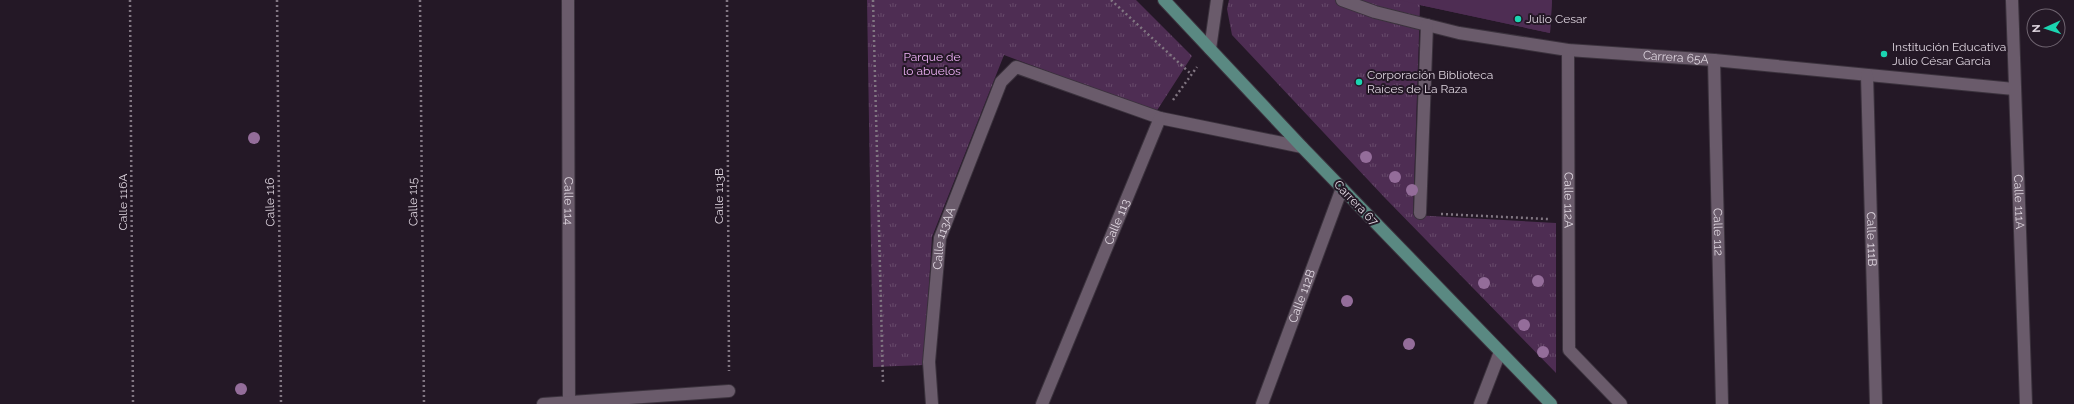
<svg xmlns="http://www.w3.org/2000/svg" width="2074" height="404" font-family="Raleway,sans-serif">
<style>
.park{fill:url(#park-tufts)}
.garden{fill:#4e2d53}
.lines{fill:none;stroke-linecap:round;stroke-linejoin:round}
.minor-casing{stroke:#3b323d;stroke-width:14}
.major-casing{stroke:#3b323d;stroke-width:14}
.path{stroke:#817682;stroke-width:2.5;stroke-dasharray:2 3;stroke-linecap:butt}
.minor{stroke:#6a5b6b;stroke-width:12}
.major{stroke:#5a8982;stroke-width:12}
.tree{fill:#946d9a}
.poi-dot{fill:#1bd5b1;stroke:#241826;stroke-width:1.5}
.labels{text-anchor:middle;stroke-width:4;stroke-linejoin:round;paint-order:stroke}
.poi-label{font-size:12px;fill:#dfd6e0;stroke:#241826;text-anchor:start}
.park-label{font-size:12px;fill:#f0b3f8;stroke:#241826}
.street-label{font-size:12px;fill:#dfd6e0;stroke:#241826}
</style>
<defs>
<pattern id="park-tufts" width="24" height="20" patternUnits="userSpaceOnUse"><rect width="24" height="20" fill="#4e2d53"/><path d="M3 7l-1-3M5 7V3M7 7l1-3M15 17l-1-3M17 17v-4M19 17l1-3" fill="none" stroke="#674b6b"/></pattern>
</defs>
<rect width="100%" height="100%" fill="#241826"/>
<g class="park">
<path d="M867,0H1136L1192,56L1156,112L1004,55L932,237L924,365L873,367Z"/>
<path d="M1229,0H1552L1550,33L1420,5L1413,215L1556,223V373L1385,198L1232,35L1227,9Z"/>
</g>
<path class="garden" d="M1400,0H1552L1550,33L1420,5Z"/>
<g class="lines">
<defs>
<g id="minor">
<path id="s1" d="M568,0L569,403"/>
<path id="s2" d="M1342,0L1375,12L1459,33L1568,50L1714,60L2014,89"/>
<path id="s3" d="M2012,0L2026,404"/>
<path d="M1210,49L1217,0"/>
<path id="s4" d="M1568,50L1569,350L1621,404"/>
<path id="s5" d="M1714,60L1722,404"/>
<path id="s6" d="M1867,75L1876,404"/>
<path d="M1420,213L1427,25"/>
<path d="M543,404L729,391"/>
<path id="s7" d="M932,404L929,362L940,238L1001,82L1016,67L1160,118L1302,147"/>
<path id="s8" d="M1042,404L1160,118"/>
<path id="s9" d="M1262,404L1342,188"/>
<path d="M1480,404L1500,352"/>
</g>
<path id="major" d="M1164,0L1302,147L1551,404"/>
</defs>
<use href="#minor" class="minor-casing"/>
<use href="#major" class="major-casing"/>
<g class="path">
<path d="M130,0L133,404"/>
<path d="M277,0L281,404"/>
<path d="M420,0L424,404"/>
<path d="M727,0L729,371"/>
<path d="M873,0L883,383"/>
<path d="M1111,0L1191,74"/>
<path d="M1173,100L1197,67"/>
<path d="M1441,214L1548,219"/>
</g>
<use href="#minor" class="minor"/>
<use href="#major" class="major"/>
</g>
<g class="tree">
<circle cx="254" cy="138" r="6"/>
<circle cx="1366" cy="157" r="6"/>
<circle cx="1395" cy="177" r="6"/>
<circle cx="1412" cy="190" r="6"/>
<circle cx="1538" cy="281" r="6"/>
<circle cx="1484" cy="283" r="6"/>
<circle cx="1347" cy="301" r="6"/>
<circle cx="1524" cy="325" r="6"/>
<circle cx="1409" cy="344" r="6"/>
<circle cx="1543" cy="352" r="6"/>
<circle cx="241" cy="389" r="6"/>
</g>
<g class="poi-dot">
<circle cx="1518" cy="19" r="4"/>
<circle cx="1884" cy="54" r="4"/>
<circle cx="1359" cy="82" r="4"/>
</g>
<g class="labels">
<g class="poi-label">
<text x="1526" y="23">Julio Cesar</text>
<text x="1892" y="51">Institución Educativa<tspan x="1892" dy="14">Julio César García</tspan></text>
<text x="1367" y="79">Corporación Biblioteca<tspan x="1367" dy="14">Raíces de La Raza</tspan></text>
</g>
<g class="park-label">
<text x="932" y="61">Parque de<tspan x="932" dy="14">lo abuelos</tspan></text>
</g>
<g class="street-label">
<text dy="4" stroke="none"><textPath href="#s2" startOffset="340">Carrera 65A</textPath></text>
<text transform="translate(719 196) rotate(-90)" y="4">Calle 113B</text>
<text dy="4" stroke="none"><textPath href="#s4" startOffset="150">Calle 112A</textPath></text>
<text dy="4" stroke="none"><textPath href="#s1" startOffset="201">Calle 114</textPath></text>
<text transform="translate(123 202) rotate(-90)" y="4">Calle 116A</text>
<text transform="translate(270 202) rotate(-91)" y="4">Calle 116</text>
<text transform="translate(413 202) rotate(-91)" y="4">Calle 115</text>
<text dy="4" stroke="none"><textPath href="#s3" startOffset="202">Calle 111A</textPath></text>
<text transform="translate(1356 203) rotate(46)" y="4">Carrera 67</text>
<text dy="4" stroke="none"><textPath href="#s8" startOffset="197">Calle 113</textPath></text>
<text dy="4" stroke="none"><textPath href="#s5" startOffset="172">Calle 112</textPath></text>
<text dy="4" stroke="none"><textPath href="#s7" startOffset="167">Calle 113AA</textPath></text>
<text dy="4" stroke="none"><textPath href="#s6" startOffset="164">Calle 111B</textPath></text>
<text dy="4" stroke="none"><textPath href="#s9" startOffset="115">Calle 112B</textPath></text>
</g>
</g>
<g transform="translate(2046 28) rotate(267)"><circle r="19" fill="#241826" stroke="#6f6470"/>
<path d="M0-3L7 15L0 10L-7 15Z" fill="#1bd5b1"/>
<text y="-6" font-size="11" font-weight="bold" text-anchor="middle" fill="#dfd6e0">N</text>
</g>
</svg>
